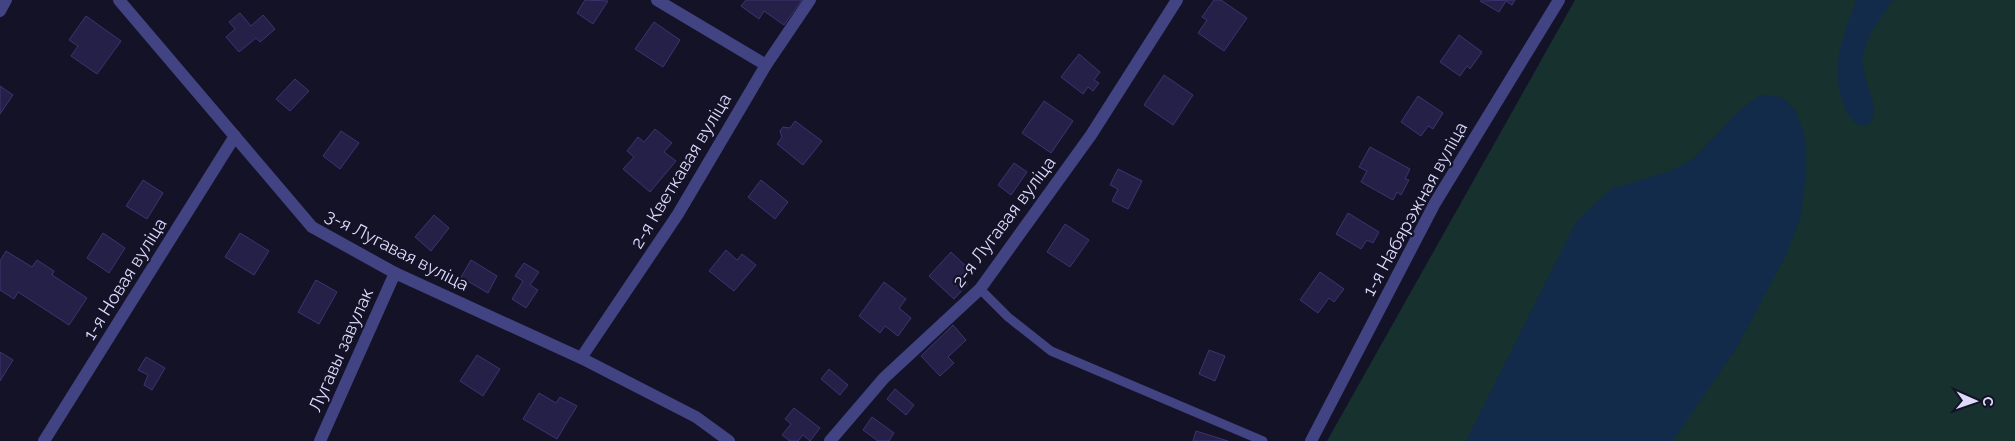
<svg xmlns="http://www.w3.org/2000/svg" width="2015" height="441" font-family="Raleway,sans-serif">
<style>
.green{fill:#16312e}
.water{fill:#132b4a}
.building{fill:#252047;stroke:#3c3471}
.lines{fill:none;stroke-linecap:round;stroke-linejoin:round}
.lane{stroke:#414382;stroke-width:9}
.street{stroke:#414382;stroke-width:12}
.labels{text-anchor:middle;stroke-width:4.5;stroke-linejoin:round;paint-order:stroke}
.street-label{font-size:18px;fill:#dddbfc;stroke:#141227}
</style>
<rect width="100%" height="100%" fill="#141227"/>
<path class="green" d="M1575,0H2015V441H1327Z"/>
<g class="water">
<path d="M1856,0H1893C1881,18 1866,35 1863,57C1860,78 1880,103 1872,120C1870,123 1867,126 1863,126C1845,124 1837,84 1837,70C1838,47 1849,22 1856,0Z"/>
<path d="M1760,95L1781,97L1795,109L1805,136L1806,174L1801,216L1787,253L1737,347L1673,441H1466L1576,222L1611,189L1671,171L1694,158L1739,111Z"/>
</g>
<g class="building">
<path d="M585,0L608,1L593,24L577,13Z"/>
<path d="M746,0H802L784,25L764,11L759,19L741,6Z"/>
<path d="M1214,0H1221L1247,18L1224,51L1198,33L1207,20L1202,17Z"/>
<path d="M1515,0L1512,5L1506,1L1499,12L1480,1Z"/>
<path d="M240,13L251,26L263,15L275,29L260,42L256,38L239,52L226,37L235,29L229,22Z"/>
<path d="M86,16L121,41L97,74L71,56L78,46L69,40Z"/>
<path d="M654,22L680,40L663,67L635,49Z"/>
<path d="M1459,35L1482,52L1470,69L1467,66L1460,76L1440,62Z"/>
<path d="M1079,54L1100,72L1094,80L1099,83L1093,91L1088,87L1083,94L1061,77Z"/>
<path d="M1164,75L1193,95L1173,125L1144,105Z"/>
<path d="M295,79L309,91L290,111L276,99Z"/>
<path d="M0,86L13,95L0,114Z"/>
<path d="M1418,96L1443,113L1433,129L1428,126L1421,136L1401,122Z"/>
<path d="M1044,101L1073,121L1051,153L1022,133Z"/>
<path d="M795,121L822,141L803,165L777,144L782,137L780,131L783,127L790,128Z"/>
<path d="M655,129L672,143L664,152L676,161L650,192L623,169L634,157L627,151L638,137L644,142Z"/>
<path d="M341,131L359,143L340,169L323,156Z"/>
<path d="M1370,147L1410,169L1405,179L1409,180L1401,195L1397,192L1393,200L1361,182L1367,171L1359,167Z"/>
<path d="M1014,163L1027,172L1011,195L998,185Z"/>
<path d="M1118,169L1142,181L1128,209L1112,201L1118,189L1110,185Z"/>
<path d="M143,180L163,193L147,219L126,206Z"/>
<path d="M761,180L788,202L775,219L748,197Z"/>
<path d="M1348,213L1379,232L1373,243L1367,240L1361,249L1336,234Z"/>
<path d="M434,215L449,228L431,251L415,237Z"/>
<path d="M1065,224L1089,240L1070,267L1047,252Z"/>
<path d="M103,233L125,248L109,273L87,258Z"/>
<path d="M240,233L269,251L254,275L225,257Z"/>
<path d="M726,250L737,260L742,254L756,265L734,291L709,271Z"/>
<path d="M6,251L32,267L37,260L54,271L52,275L87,298L69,325L18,292L14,299L0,290V261Z"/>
<path d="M951,252L971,271L963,279L968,284L954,299L929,276Z"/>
<path d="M471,260L497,276L488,293L461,277Z"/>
<path d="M524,263L539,272L530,285L538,290L526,308L512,299L523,281L515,276Z"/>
<path d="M1320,272L1344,289L1334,302L1329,298L1318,313L1300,300Z"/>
<path d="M316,280L337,292L319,324L298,312Z"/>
<path d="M884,282L906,299L899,308L911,318L898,336L885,326L880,333L859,316Z"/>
<path d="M953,325L966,340L948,357L954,363L940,376L921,356Z"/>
<path d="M1209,350L1225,356L1215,381L1199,374Z"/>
<path d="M0,352L13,360L0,381Z"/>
<path d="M477,355L500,369L483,396L460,381Z"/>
<path d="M146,357L165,368L152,390L144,385L148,375L138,370Z"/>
<path d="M829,369L848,385L840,395L821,379Z"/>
<path d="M895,389L914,405L906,415L887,399Z"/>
<path d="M539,393L556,403L560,397L577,406L557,439L523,419Z"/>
<path d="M794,408L820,428L810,441L803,435L798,441H790L782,435L791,424L785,419Z"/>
<path d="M872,417L894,433L889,441H878L863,430Z"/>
<path d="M1196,431L1228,441H1193Z"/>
</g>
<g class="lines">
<path class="lane" d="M980,289L1008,317L1051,351L1263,441"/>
<g class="street">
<path d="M119,0L312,227L395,273L581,358L696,417L729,441"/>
<path d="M657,0L766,65"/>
<path d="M0,11L6,0"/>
<path d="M581,358L678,214L766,65L810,0"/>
<path d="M44,441L235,136"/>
<path d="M320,441L395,273"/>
<path d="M830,441L884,378L980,289L1091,135L1177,0"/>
<path d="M1311,441L1435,203L1559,0"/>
</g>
</g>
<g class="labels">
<g class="street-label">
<text transform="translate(681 171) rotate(-59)" y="6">2-я Кветкавая вуліца</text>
<text transform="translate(1415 209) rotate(-61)" y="6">1-я Набярэжная вуліца</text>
<text transform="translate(1004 222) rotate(-53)" y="6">2-я Лугавая вуліца</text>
<text transform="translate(397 250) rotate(27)" y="6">3-я Лугавая вуліца</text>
<text transform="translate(125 279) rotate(-58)" y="6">1-я Новая вуліца</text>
<text transform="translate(341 350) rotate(-66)" y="6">Лугавы завулак</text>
</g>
</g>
<g transform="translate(1975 401) rotate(92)" stroke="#141227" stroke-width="4" paint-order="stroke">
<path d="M0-4L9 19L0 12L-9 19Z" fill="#dddbfc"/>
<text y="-8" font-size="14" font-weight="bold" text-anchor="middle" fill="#dddbfc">С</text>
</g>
</svg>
